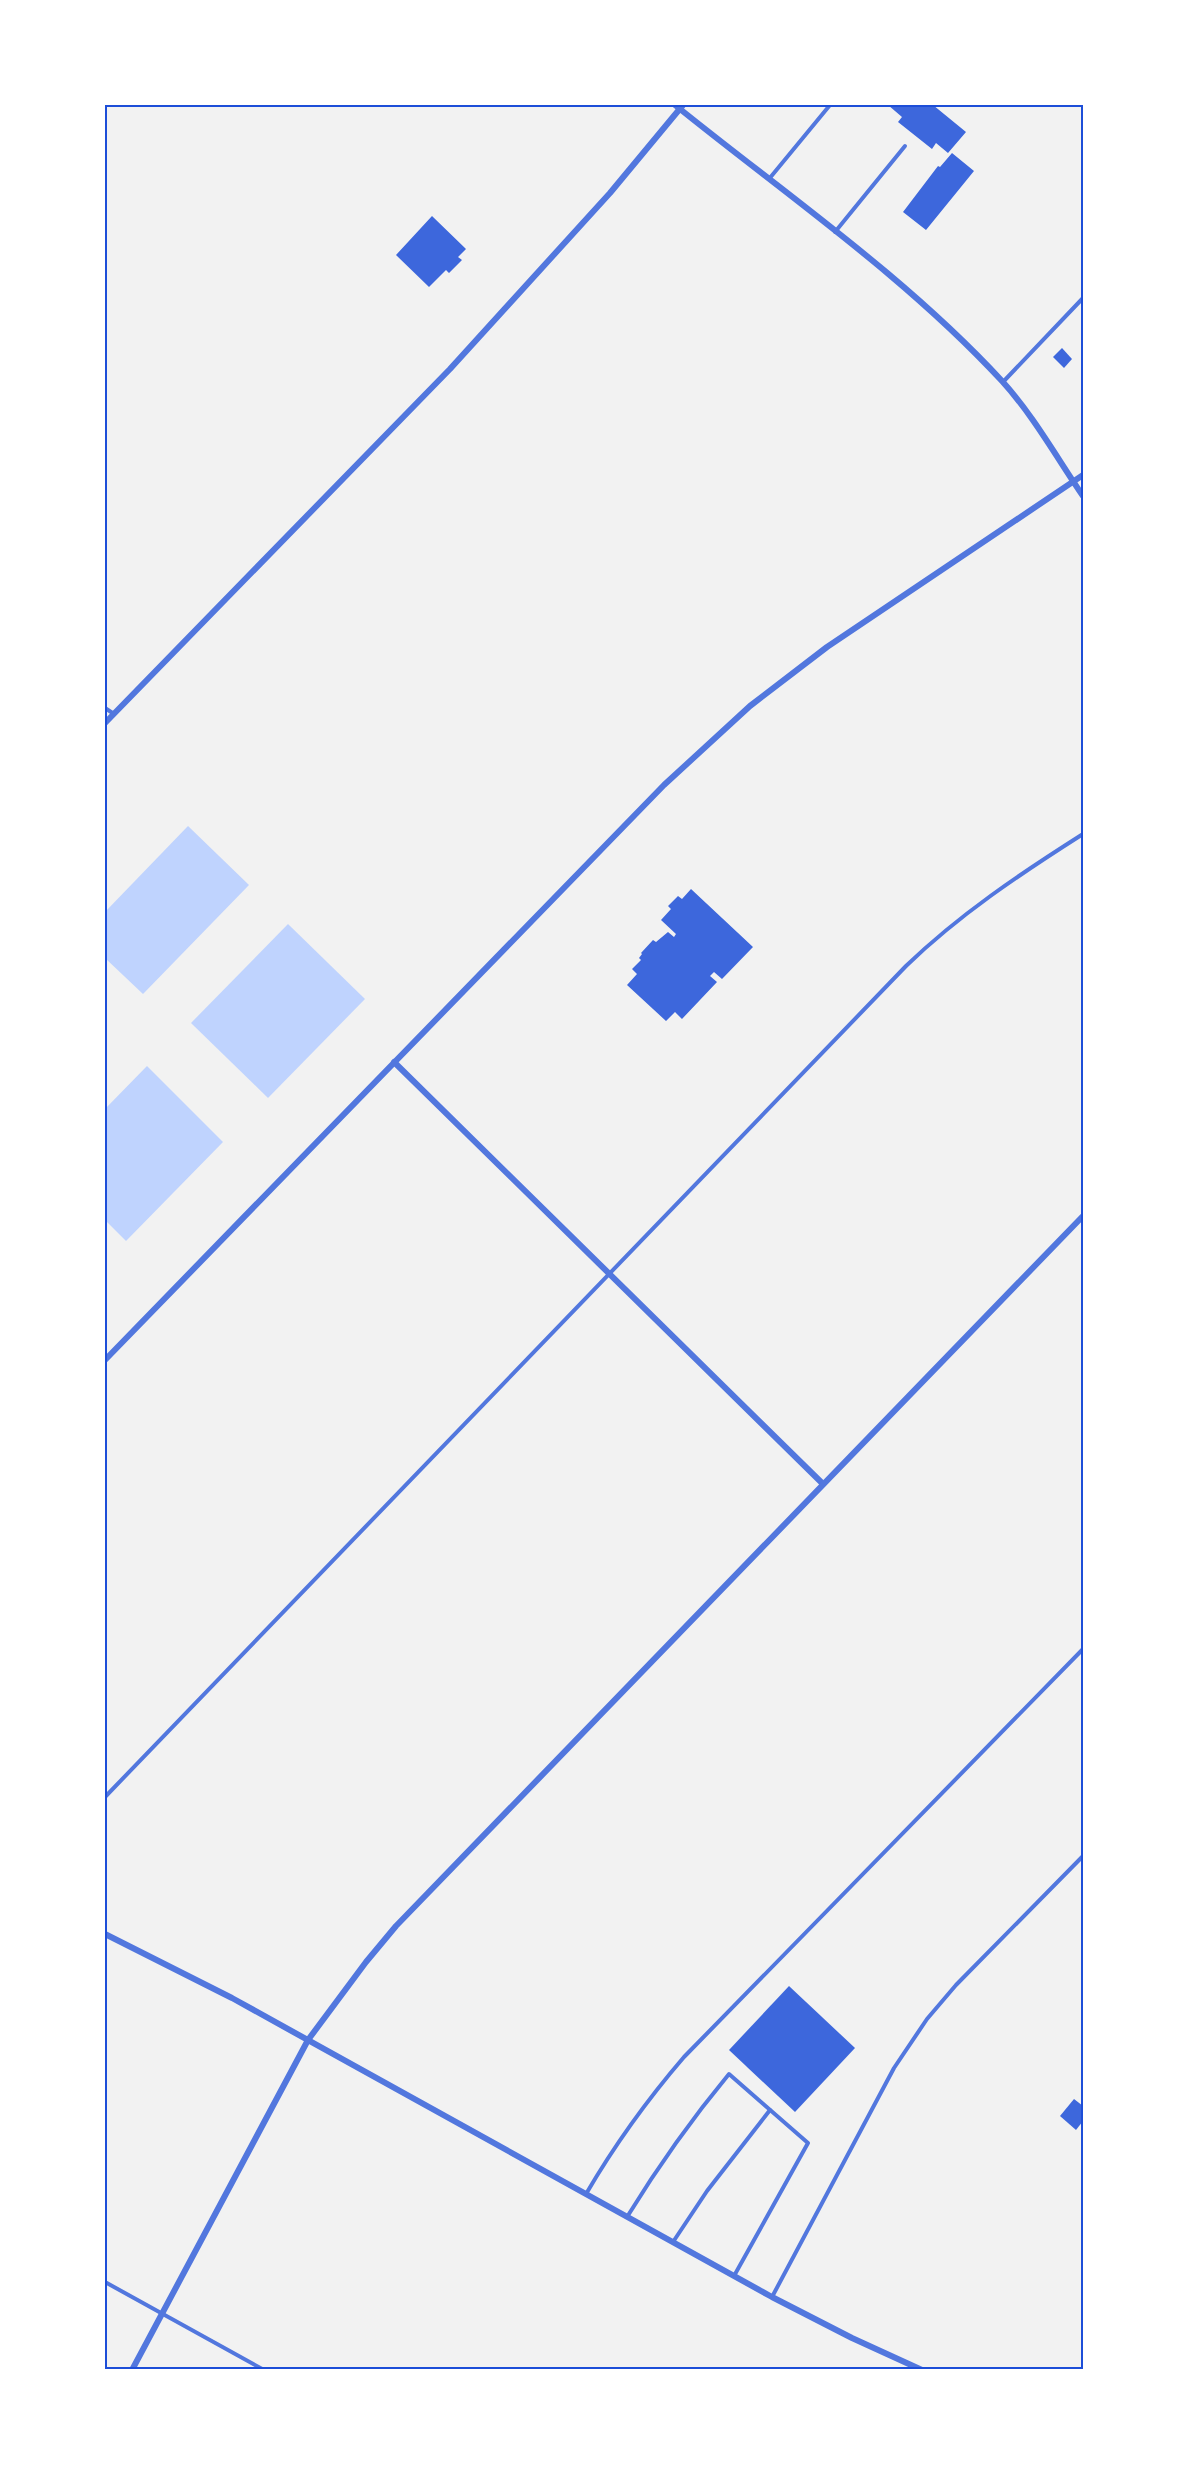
<svg xmlns="http://www.w3.org/2000/svg" width="1188" height="2475" font-family="'Nunito Sans',sans-serif">
<style>
.water{fill:#bfd3fe}
.building{fill:#3d67dc}
.lines{fill:none;stroke-linecap:round;stroke-linejoin:round}
.service{stroke:#5277de;stroke-width:4}
.minor{stroke:#5277de;stroke-width:6}
.neatline{fill:none;stroke:#1d4ed8;stroke-width:2}
</style>
<rect width="100%" height="100%" fill="#f2f2f2"/>
<g class="water">
<path d="M188,826L249,885L143,994L105,958V912Z"/>
<path d="M288,924L365,999L268,1098L191,1023Z"/>
<path d="M147,1066L223,1142L126,1241L105,1220V1109Z"/>
</g>
<g class="building">
<path d="M888,105H933L966,132L948,153L936,143L932,149L898,122L902,117Z"/>
<path d="M952,153L974,171L926,230L903,212L938,166L940,167Z"/>
<path d="M432,216L466,249L458,257L462,260L449,273L446,270L429,287L396,255Z"/>
<path d="M1062,348L1072,359L1064,368L1053,357Z"/>
<path d="M691,889L753,947L722,979L714,972L710,976L717,982L682,1019L675,1012L666,1021L627,985L637,974L632,969L641,960L639,958L642,954L641,953L653,940L656,942L668,932L674,937L676,934L661,920L671,909L668,906L678,896L682,899Z"/>
<path d="M789,1986L855,2048L795,2112L729,2050Z"/>
<path d="M1074,2099L1083,2106V2121L1076,2130L1060,2116Z"/>
</g>
<g class="lines">
<g class="service">
<path d="M769,179L830,105"/>
<path d="M835,232L905,146"/>
<path d="M1003,382L1083,298"/>
<path d="M105,708L114,714"/>
<path d="M105,1797L906,966C960,914 1020,874 1083,834"/>
<path d="M586,2194C614,2146 647,2100 684,2057L1083,1649"/>
<path d="M627,2217C659,2165 690,2121 729,2074L808,2143L734,2276"/>
<path d="M673,2242L707,2191L770,2110"/>
<path d="M105,2282L264,2370"/>
<path d="M772,2297L894,2068L927,2019L956,1985L1083,1856"/>
</g>
<g class="minor">
<path d="M675,105C785,194 905,276 1002,381C1033,415 1057,458 1083,496"/>
<path d="M105,723L450,369L610,193L683,105"/>
<path d="M394,1062L822,1483"/>
<path d="M105,1360L664,785L750,706L827,647L1083,475"/>
<path d="M105,1934L232,1998L772,2297L852,2338L922,2370"/>
<path d="M132,2370L308,2040L366,1962L396,1926L1083,1216"/>
</g>
</g>
<rect width="1188" height="2475" fill="none" stroke="#ffffff" stroke-width="213"/>
<rect x="106" y="106" width="976" height="2262" class="neatline"/>
</svg>
